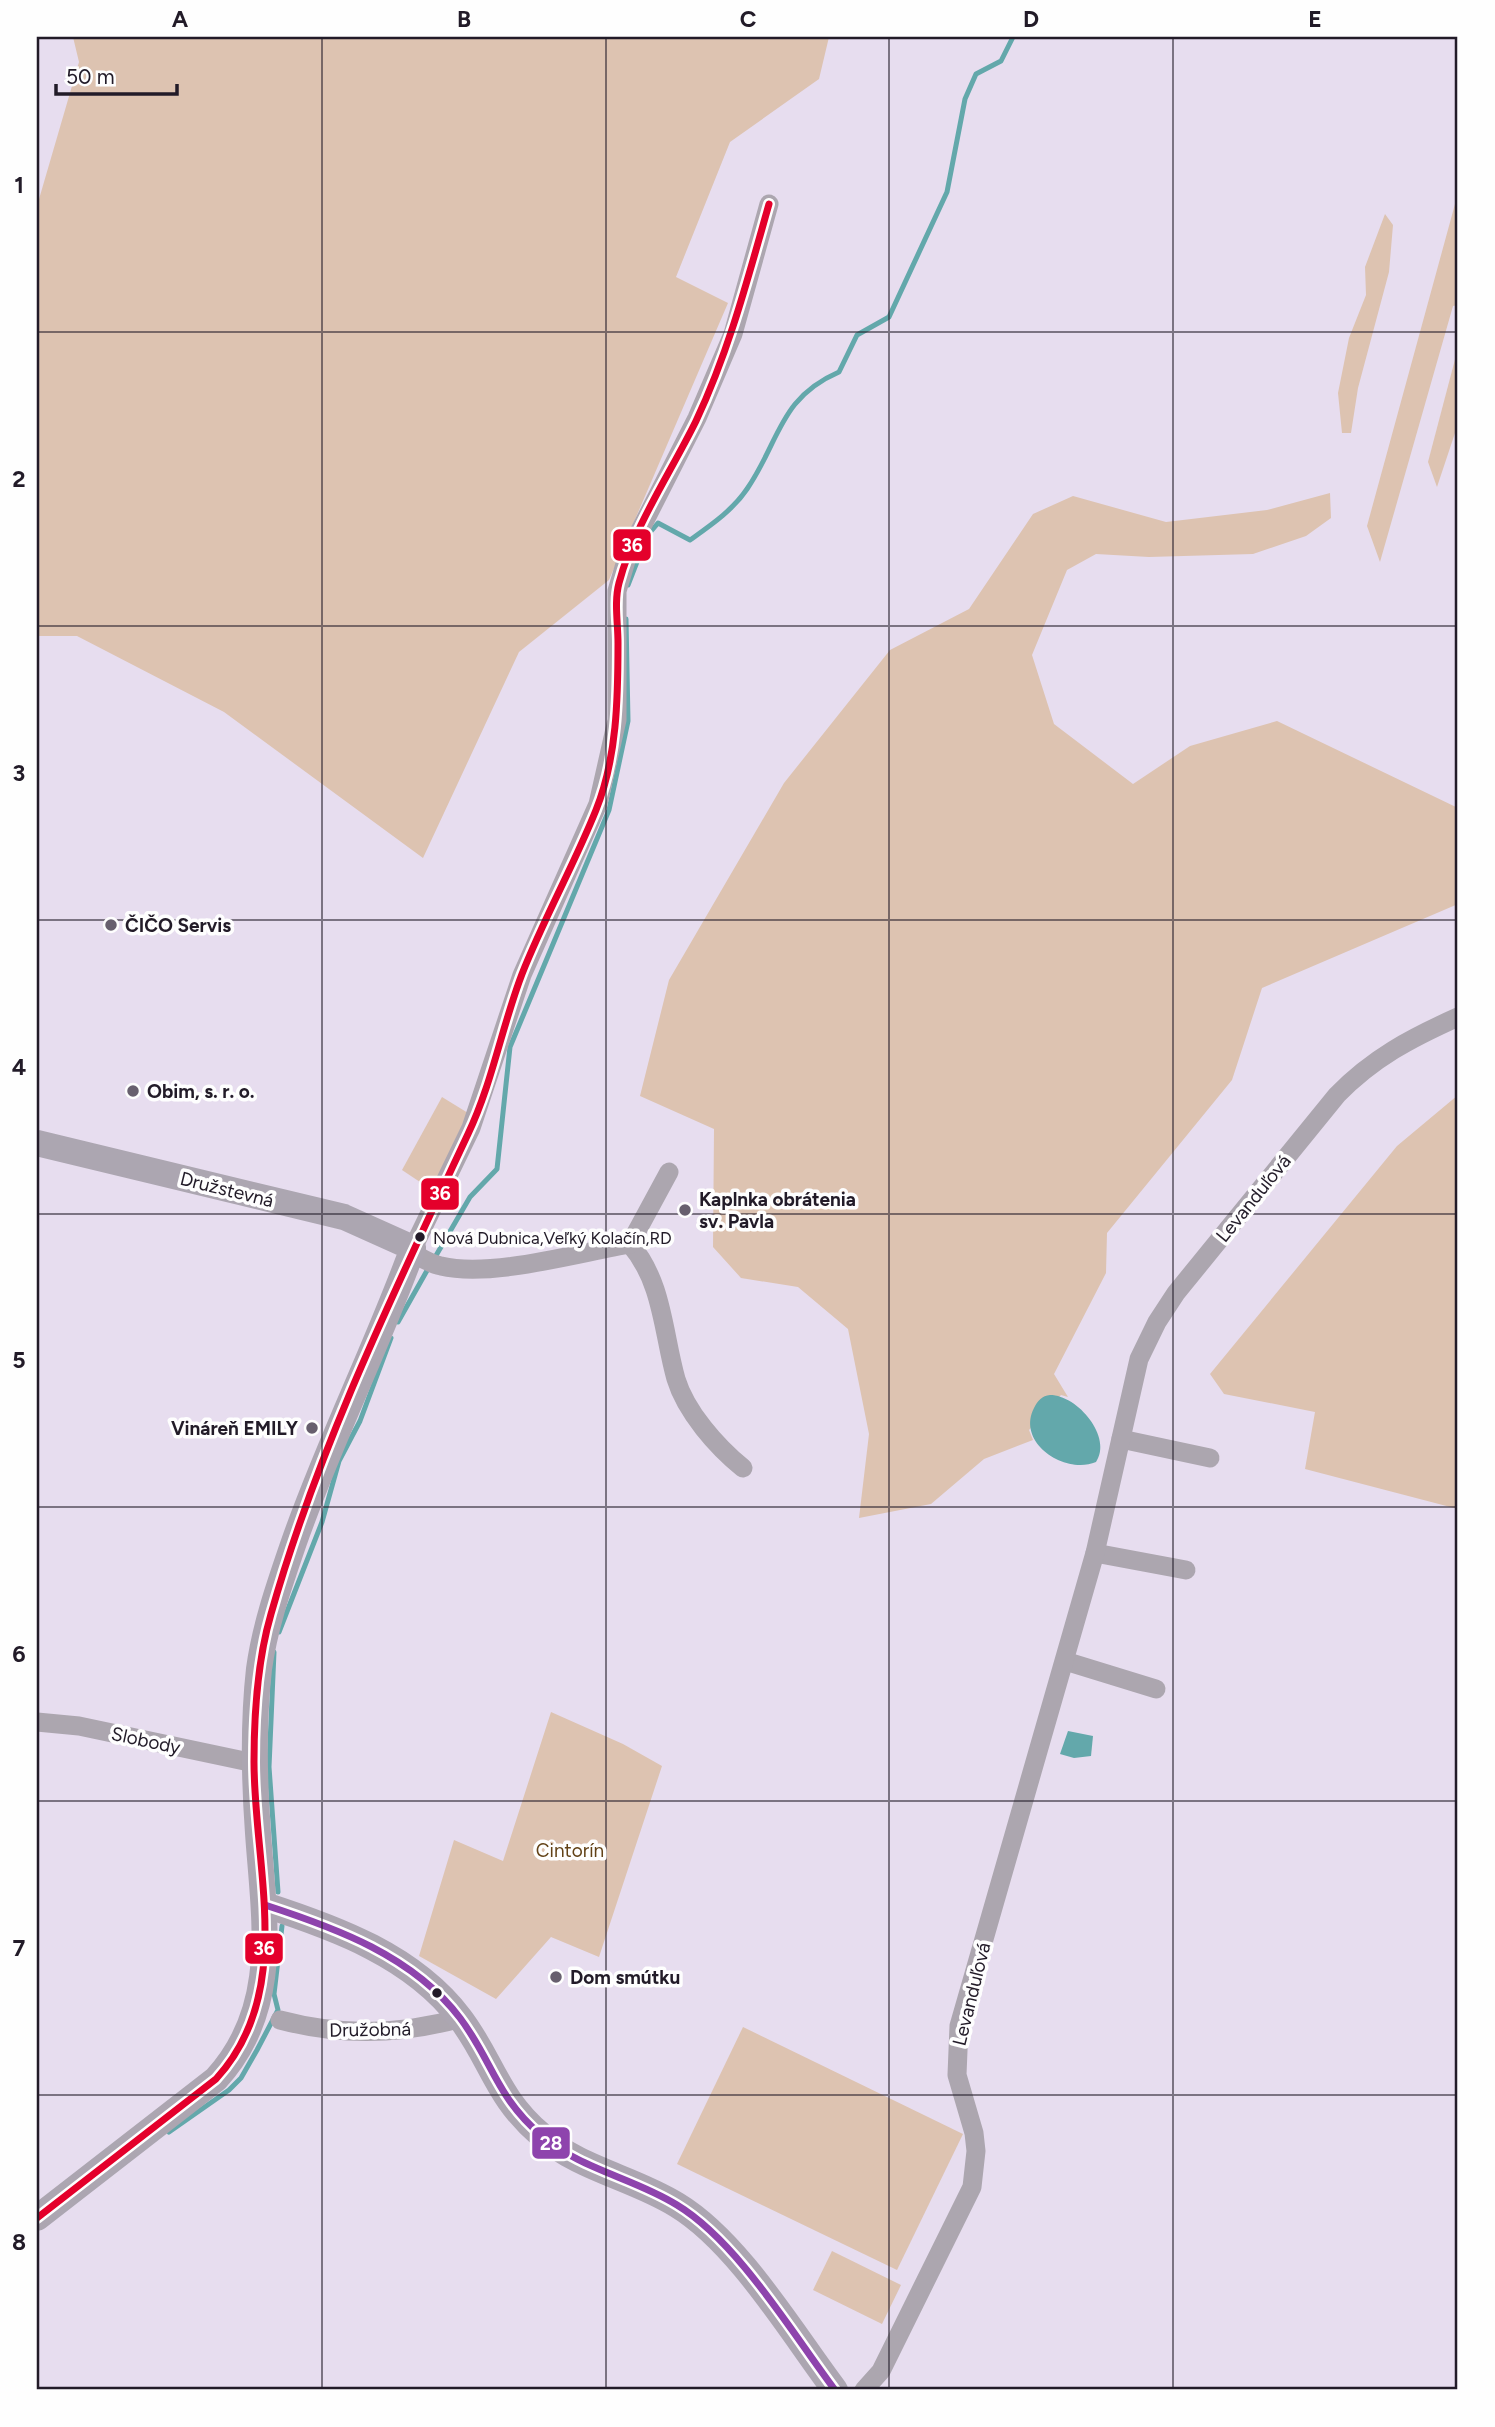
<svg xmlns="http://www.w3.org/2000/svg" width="1495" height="2427" font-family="Figtree,sans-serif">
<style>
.green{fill:#ddc3b1}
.water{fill:#63a8ab}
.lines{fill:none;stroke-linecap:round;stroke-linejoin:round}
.stream{stroke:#63a8ab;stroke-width:5}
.street{stroke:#aca6af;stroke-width:19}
.secondary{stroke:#aca6b1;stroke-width:26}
.bus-1-casing{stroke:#fefefe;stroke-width:12}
.bus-2-casing{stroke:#fefefe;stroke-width:12}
.bus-1{stroke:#8e44ad;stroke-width:7}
.bus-2{stroke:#e4002b;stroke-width:7}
.grid{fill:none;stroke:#221b28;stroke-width:2;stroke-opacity:0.55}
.poi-dot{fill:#675f6e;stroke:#fefefe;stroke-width:2.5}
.bus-dot{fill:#221b28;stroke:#fefefe;stroke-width:2.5}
.labels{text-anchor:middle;stroke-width:7;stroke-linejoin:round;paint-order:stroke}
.bus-label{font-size:17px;fill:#221b28;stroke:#fefefe;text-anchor:start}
.poi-label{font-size:19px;font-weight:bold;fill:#221b28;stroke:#fefefe;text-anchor:start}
.street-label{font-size:19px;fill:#221b28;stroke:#fefefe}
.park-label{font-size:19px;fill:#624217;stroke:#fefefe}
.line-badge{stroke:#fefefe;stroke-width:2.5}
.badge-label{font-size:19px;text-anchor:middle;font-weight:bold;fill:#fff}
.neatline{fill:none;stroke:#221b28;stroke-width:2.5}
.grid-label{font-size:23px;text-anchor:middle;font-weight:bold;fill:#221b28}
</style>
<rect width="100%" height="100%" fill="#e7ddef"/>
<g class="green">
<path d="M73,37H829L819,79L730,142L676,277L728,303L609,580L519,652L423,858L224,712L77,636H37V206L79,62Z"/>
<path d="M1458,193V305L1453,306L1380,562L1367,526Z"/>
<path d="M1385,214L1393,225L1389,272L1358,388L1351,433H1342L1338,393L1349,338L1366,295L1365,267Z"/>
<path d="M1458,348V424L1437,487L1428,462Z"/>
<path d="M1330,493L1331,518L1306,536L1253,554L1149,557L1096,554L1067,570L1032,655L1054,724L1133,784L1190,746L1277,721L1458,808V904L1262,988L1232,1080L1107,1233L1106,1273L1054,1374L1068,1397L1061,1395L1029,1430L1033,1440L984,1459L931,1504L859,1518L869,1434L848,1329L798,1287L741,1278L713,1247L714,1129L640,1096L669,980L784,783L890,650L969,609L1033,514L1073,496L1166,522L1267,510Z"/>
<path d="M1458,1095V1354L1455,1357L1458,1360V1509L1305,1469L1315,1412L1224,1394L1210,1374L1397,1146Z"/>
<path d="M442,1097L468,1113L436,1181L426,1186L402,1170Z"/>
<path d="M551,1712L623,1744L662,1766L599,1957L551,1937L496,1999L419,1956L454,1840L503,1861Z"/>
<path d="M743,2027L963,2134L897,2270L677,2164Z"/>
<path d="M832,2251L901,2285L882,2324L813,2290Z"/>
</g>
<g class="water">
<path d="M1050,1395C1078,1395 1113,1438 1096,1462C1065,1475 1016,1443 1034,1408C1038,1400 1042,1396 1050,1395Z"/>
<path d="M1068,1731L1093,1736L1091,1756L1074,1758L1060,1754Z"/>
</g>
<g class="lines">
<g class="stream">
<path d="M628,585L647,536L658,523L690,540C711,525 733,510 747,489C780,441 779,398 839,372L857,335L889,317L947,192L965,99L976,74L1001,61L1013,37"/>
<path d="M434,1259L470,1197L497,1169L510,1047L609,810L628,721L626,619"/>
<path d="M398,1322L429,1267"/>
<path d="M279,1632L322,1522L339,1461L360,1421L391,1338"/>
<path d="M274,1652L269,1767L278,1892"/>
<path d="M169,2132L229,2090L241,2078L257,2050L278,2010L274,1994L282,1926"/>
</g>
<g class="street">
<path d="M630,1244C663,1282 663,1333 676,1379C686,1412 717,1447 743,1468"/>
<path d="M413,1248L471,1128L522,975L598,804L617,720V591L628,554L697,418L733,334L769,204"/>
<path d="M411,1252C420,1257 430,1264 441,1266C491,1278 578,1253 630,1244L669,1172"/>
<path d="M1121,1439L1210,1458"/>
<path d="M1095,1553L1186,1570"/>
<path d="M1065,1661L1156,1689"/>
<path d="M37,1722L79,1726L254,1763"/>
<path d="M280,2020C340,2036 401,2035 461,2018"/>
<path d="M864,2390L881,2371L972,2187L976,2151L974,2133L957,2075L959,2026L1095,1553L1139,1359L1157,1322L1176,1293L1337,1095C1373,1058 1411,1038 1458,1017"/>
</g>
<g class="secondary">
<path d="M37,1143L344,1217L413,1248C377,1347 329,1442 294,1542C280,1583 265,1625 259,1669C253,1723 254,1778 258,1833C264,1920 281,2008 216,2079L37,2218"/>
<path d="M265,1905C336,1928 413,1956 460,2018C492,2060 496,2097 541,2135C579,2169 634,2178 677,2205C738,2242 792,2333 835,2390"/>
</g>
<defs>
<path id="bus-1" d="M265,1905C336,1928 413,1956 460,2018C492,2060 496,2097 541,2135C579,2169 634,2178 677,2205C738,2242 792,2333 835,2390"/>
<path id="bus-2" d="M37,2218L216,2079C296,1992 254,1868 254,1762C254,1713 257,1662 271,1614C318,1448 395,1290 468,1134C492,1084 502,1026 522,974C544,918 574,865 596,810C617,758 618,698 618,643C618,623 614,602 619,583C634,526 670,474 696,421C729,351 748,278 769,204"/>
</defs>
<use href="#bus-1" class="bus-1-casing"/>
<use href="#bus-2" class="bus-2-casing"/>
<use href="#bus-1" class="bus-1"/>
<use href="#bus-2" class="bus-2"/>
</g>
<path class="grid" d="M322,37V2390M606,37V2390M889,37V2390M1173,37V2390M37,332H1458M37,626H1458M37,920H1458M37,1214H1458M37,1507H1458M37,1801H1458M37,2095H1458"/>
<g class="poi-dot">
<circle cx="111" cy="925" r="7"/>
<circle cx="133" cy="1091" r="7"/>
<circle cx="685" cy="1210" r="7"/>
<circle cx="312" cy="1428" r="7"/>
<circle cx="556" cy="1977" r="7"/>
</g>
<g class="bus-dot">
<circle cx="420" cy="1237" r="6"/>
<circle cx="437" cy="1993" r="6"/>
</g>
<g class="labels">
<g class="bus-label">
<text x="433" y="1244">Nová Dubnica,Veľký Kolačín,RD</text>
</g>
<g class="poi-label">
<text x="125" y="932">ČIČO Servis</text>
<text x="147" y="1098">Obim, s. r. o.</text>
<text x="699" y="1206">Kaplnka obrátenia<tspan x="699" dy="22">sv. Pavla</tspan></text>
<text x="298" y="1435" text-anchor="end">Vináreň EMILY</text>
<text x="570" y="1984">Dom smútku</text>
</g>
<g class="street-label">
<text transform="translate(227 1189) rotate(14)" y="7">Družstevná</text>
<text transform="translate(1253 1198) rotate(-51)" y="7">Levanduľová</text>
<text transform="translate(146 1740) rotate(12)" y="7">Slobody</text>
<text transform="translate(971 1994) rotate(-76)" y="7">Levanduľová</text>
<text transform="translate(370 2029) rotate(-1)" y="7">Družobná</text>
</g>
<g class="park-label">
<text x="570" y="1857">Cintorín</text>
</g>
</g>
<g class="line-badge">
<rect x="612" y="528" width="40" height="34" rx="7" fill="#e4002b"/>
<rect x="420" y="1177" width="40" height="34" rx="7" fill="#e4002b"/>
<rect x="244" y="1932" width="40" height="33" rx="7" fill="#e4002b"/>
<rect x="531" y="2126" width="40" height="34" rx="7" fill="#8e44ad"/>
</g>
<g class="badge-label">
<text x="632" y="552">36</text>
<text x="440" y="1200">36</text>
<text x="264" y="1955">36</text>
<text x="551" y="2150">28</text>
</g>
<rect width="1495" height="2427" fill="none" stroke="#fefefe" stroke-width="77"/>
<path d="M56 84v10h121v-10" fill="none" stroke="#221b28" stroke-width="3.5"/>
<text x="66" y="84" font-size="21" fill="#221b28" stroke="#fefefe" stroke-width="5" paint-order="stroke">50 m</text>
<rect x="38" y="38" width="1418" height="2350" class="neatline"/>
<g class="grid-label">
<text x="180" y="27">A</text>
<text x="464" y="27">B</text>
<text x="748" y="27">C</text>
<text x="1031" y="27">D</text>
<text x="1315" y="27">E</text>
<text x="19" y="193">1</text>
<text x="19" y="487">2</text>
<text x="19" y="781">3</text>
<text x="19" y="1075">4</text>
<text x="19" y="1368">5</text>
<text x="19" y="1662">6</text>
<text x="19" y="1956">7</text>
<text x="19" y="2250">8</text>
</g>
</svg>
